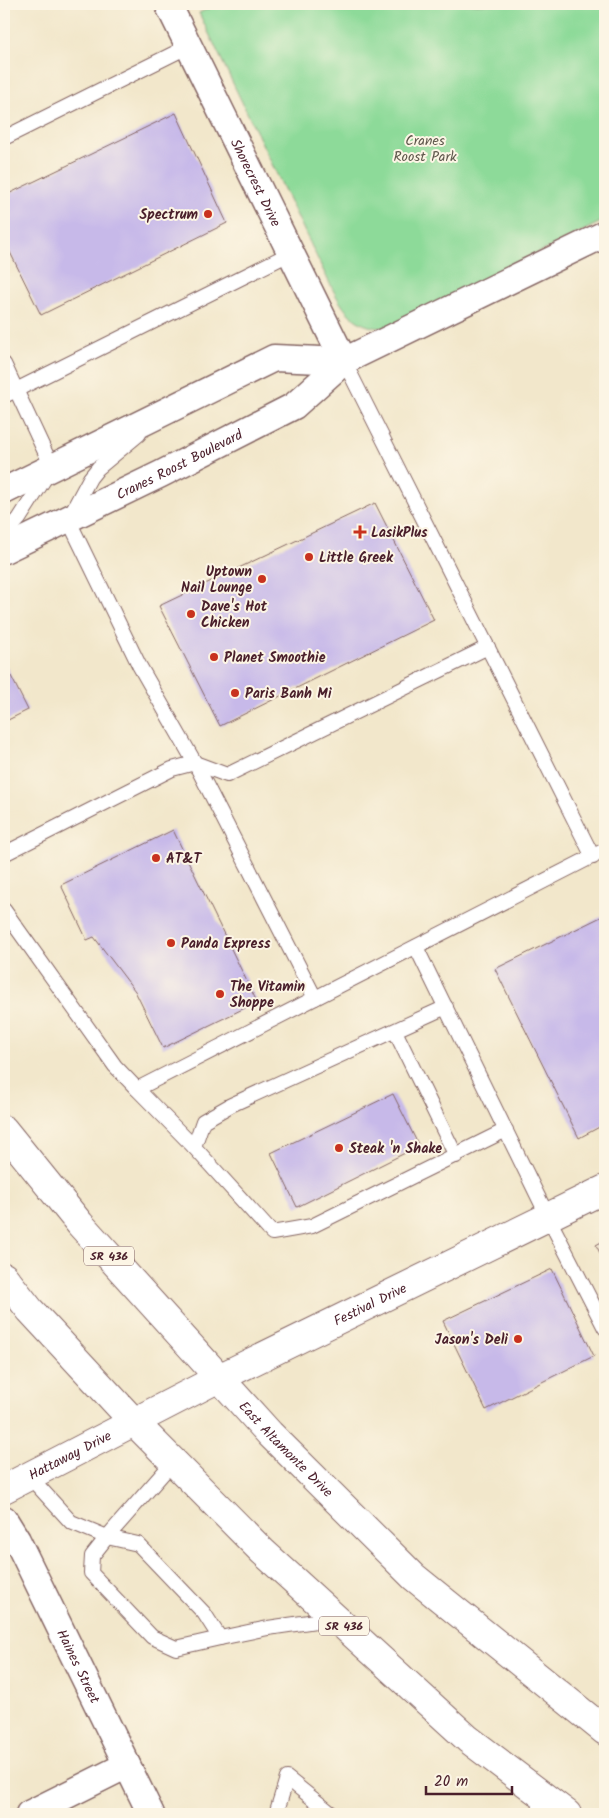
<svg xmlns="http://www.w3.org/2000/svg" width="609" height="1818" font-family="Kalam,sans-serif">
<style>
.green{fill:#8dda99;stroke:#6c7c62}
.building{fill:#c7b9e9}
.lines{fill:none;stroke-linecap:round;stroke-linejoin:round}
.lane-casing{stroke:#856563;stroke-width:16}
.street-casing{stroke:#856563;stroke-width:29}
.secondary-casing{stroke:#856563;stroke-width:30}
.primary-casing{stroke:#856563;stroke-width:30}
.lane{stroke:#fff;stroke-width:14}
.street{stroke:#fff;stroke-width:26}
.secondary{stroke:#fff;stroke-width:28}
.primary{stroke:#fff;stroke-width:28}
.poi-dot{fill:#c8321e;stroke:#fcf5e5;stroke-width:2}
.labels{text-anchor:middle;stroke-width:4;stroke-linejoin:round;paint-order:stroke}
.shield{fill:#fcf5e5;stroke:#7f5f63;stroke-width:1}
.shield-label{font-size:12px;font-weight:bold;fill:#4a1f2b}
.park-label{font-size:14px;fill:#5e574c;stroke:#fcf5e5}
.street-label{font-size:14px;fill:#4a1f2b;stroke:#fcf5e5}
.poi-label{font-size:14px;font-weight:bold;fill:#4a1f2b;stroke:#fcf5e5;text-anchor:start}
</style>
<rect width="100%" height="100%" fill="#fcf5e5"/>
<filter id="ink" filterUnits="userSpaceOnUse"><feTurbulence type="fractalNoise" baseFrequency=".02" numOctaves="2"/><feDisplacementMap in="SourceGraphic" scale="10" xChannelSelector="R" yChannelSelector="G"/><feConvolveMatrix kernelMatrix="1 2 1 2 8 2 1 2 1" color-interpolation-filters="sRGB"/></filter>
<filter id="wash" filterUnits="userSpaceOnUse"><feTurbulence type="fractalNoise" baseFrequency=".0096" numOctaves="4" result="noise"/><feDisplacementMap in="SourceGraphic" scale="20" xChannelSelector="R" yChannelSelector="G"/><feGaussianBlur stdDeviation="1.12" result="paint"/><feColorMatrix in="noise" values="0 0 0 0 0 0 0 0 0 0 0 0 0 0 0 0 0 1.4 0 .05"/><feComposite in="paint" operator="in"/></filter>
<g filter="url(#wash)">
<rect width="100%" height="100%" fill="#f2e7cb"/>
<path class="green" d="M218,4H605V220L386,328C352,329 341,306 327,278L199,13Z"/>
<g id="blocks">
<g class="building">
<path d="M176,113L227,223L41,315L4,240V196Z"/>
<path d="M375,503L434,620L220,726L159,606Z"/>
<path d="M4,662L28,710L4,722Z"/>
<path d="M173,830L257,1002L163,1048L135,991L94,937L87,940L61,885Z"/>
<path d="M605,915V1124L579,1138L495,969Z"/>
<path d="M393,1094L419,1146L297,1207L271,1153Z"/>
<path d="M605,1240V1263L596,1245Z"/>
<path d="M552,1269L594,1356L486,1410L443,1321Z"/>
</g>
</g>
</g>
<g filter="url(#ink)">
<use href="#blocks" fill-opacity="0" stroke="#856563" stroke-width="1"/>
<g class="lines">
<defs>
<g id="lane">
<path d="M4,138L189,46"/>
<path d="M344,361L593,857"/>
<path d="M4,364L52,467L19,519L4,535"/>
<path d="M4,396L291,253"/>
<path d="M139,434L98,468L90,478L68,519L139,665L195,763L315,998"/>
<path d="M4,854L172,769L195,763L227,775L488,647"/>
<path d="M4,910L115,1066L137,1089L605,850"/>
<path d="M416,947L548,1217L605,1328"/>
<path d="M446,1007L231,1105L203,1121L194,1147L272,1233L312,1226L506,1130"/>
<path d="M395,1031L456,1156"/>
<path d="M137,1089L194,1147"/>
<path d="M173,1462L107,1537L138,1544L204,1613L220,1638L268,1628L336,1618"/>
<path d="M29,1476L71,1522L107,1537L92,1556L91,1573L152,1637L176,1648L220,1638"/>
<path d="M276,1814L287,1778L332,1814"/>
<path d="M538,1814L543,1796"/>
</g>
<g id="street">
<path id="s1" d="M168,4L344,361"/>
<path d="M4,491L274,358L344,361"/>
<path id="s2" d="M4,550L161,474L294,406L344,361L605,234"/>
<path id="s3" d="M4,1519L17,1540L151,1814"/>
<path d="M29,1814L127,1765"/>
</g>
<g id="secondary">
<path id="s4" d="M4,1489L219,1378L605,1189"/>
</g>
<g id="primary">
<path id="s5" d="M4,1130L80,1224L270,1434L414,1577L605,1731"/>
<path d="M4,1277L30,1310L135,1423L262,1551L468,1739L567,1814"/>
</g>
</defs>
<use href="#lane" class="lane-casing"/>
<use href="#street" class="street-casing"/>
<use href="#secondary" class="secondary-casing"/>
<use href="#primary" class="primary-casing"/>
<use href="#lane" class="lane"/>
<use href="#street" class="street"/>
<use href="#secondary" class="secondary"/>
<use href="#primary" class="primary"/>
</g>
</g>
<g class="poi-dot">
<circle cx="208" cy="214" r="5"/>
<path d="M357.5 524.5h5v5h5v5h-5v5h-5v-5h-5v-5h5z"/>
<circle cx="309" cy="557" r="5"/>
<circle cx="262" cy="579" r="5"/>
<circle cx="191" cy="614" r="5"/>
<circle cx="214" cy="657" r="5"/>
<circle cx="235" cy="693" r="5"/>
<circle cx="156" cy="858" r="5"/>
<circle cx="171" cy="943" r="5"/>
<circle cx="220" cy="994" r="5"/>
<circle cx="339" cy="1148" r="5"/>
<circle cx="518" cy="1339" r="5"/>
</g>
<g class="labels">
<g class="shield">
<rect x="84" y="1246.5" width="50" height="19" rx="4"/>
<rect x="319" y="1616.5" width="50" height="19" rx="4"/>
</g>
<g class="shield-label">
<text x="109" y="1260">SR 436</text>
<text x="344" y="1630">SR 436</text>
</g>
<g class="park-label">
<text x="425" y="145">Cranes<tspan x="425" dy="16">Roost Park</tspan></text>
</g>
<g class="street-label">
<text dy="5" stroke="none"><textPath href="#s1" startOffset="199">Shorecrest Drive</textPath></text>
<text dy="5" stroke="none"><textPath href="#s2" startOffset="195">Cranes Roost Boulevard</textPath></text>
<text dy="5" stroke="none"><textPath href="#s4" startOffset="410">Festival Drive</textPath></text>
<text dy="5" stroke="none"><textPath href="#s5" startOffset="426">East Altamonte Drive</textPath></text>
<text dy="5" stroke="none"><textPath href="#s4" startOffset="74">Hattaway Drive</textPath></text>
<text dy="5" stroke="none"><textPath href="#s3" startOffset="165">Haines Street</textPath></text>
</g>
<g class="poi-label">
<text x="198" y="219" text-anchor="end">Spectrum</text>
<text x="371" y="537">LasikPlus</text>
<text x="319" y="562">Little Greek</text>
<text x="252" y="576" text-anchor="end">Uptown<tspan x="252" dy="16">Nail Lounge</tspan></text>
<text x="201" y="611">Dave's Hot<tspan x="201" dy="16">Chicken</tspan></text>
<text x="224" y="662">Planet Smoothie</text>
<text x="245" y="698">Paris Banh Mi</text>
<text x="166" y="863">AT&amp;T</text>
<text x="181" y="948">Panda Express</text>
<text x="230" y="991">The Vitamin<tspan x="230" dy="16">Shoppe</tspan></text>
<text x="349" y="1153">Steak 'n Shake</text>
<text x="508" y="1344" text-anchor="end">Jason's Deli</text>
</g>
</g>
<rect width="609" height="1818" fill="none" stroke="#fcf5e5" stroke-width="20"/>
<path d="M426 1786v8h86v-8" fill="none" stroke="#4a1f2b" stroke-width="2.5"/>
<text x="434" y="1786" font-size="15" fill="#4a1f2b" stroke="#fcf5e5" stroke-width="4" paint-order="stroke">20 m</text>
</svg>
